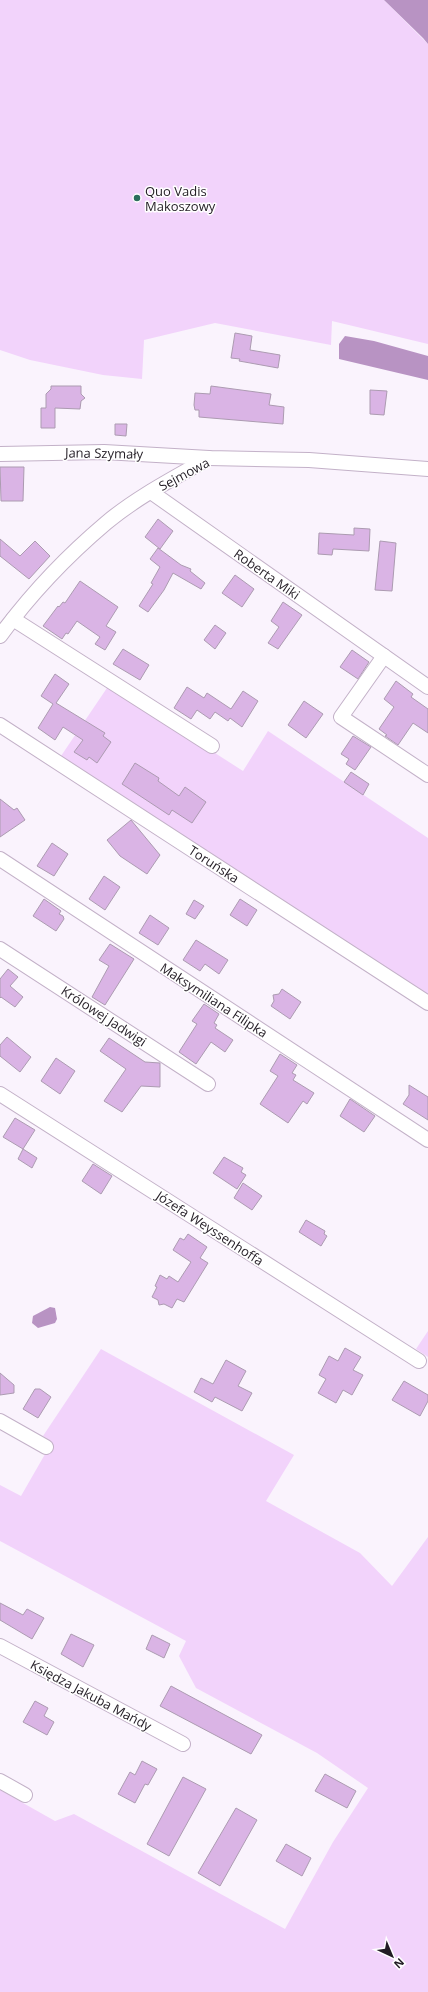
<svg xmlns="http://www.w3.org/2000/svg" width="428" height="1992" font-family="'Open Sans',sans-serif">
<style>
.green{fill:#f2d3fb}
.water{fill:#b893c3}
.building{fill:#dab4e5;stroke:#ac9bb1}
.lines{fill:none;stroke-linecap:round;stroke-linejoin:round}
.minor-casing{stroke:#c3b1c8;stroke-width:16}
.minor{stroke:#fff;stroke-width:14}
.poi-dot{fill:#2c6e5d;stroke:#fff;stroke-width:1.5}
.labels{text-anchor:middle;stroke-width:3;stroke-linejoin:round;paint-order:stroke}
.poi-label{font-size:13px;fill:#221c24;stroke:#fff;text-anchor:start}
.street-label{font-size:13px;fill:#221c24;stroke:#fff}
</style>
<rect width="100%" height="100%" fill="#faf3fd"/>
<g class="green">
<path d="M0,0H384L428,44V344L332,321L331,345L215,323L144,340L142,379L103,375L30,360L0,350Z"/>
<path d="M109,685L243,771L268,731L428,838V994L61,756Z"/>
<path d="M428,1331V1357L416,1349Z"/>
<path d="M101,1349L294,1455L266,1501L360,1553L392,1586L428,1537V1992H0V1790L55,1821L74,1814L285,1929L333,1842L368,1788L317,1753L196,1688L179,1656L186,1641L0,1541V1485L21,1496L52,1442L43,1436Z"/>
</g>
<g class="water">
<path d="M384,0H428V44L423,38Z"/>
<path d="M345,336L374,341L428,356V380L339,359V344Z"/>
<path d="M50,1307L55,1308L57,1319L55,1323L38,1328L32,1323L33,1316Z"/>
</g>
<g class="building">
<path d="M235,333L252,336L250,350L280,355L278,368L239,361L240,359L231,358Z"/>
<path d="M51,386H81V394L85,398L81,401L80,409L55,408V428H41V408H46V394L51,389Z"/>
<path d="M211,386L271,394L269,405L284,407L283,424L199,417V410H195L194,405L195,393L210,394Z"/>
<path d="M370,390L387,391L384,415L370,414Z"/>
<path d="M115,424H127L126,436L115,435Z"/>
<path d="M0,467H24L23,501H1Z"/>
<path d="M158,519L173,531L160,549L145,537Z"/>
<path d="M354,528L370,529L369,551L333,549L332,555L318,554L319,533L354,535Z"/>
<path d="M0,539L20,556L35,541L50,556L29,579L0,556Z"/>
<path d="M380,541L396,543L392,591L375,590Z"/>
<path d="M158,548L181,565L191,569L190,571L205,583L201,589L173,573L164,590L148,612L139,606L153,584L151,583L160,567L150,559Z"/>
<path d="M235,575L254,589L242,607L222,593Z"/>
<path d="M80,581L118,607L106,626L116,632L105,650L95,644L100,637L77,621L68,634L66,633L62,639L43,626L58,606L59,607L63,602L65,603Z"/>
<path d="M283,602L302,615L278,649L268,643L279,627L271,621Z"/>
<path d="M215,625L226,633L215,649L204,640Z"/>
<path d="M123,649L149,665L140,680L113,664Z"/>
<path d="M352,650L369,662L358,679L340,667Z"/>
<path d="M55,674L69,684L56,703L105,733L103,736L111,742L97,763L89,757L87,760L74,752L83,740L63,727L55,740L38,728L53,704L41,696Z"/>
<path d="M396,681L413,694L411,697L428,709V733L413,723L398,745L385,736L387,735L379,729L394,707L384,699Z"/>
<path d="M187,687L204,698L207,693L231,709L243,691L258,701L242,727L230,718L228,721L215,712L210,719L197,710L191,719L174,708Z"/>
<path d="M304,701L323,714L306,738L288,725Z"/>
<path d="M353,736L371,747L355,770L346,764L349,759L341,754Z"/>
<path d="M135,763L159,778L158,781L179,796L185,787L206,802L192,823L172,810L169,815L122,784Z"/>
<path d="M351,772L369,784L363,795L344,782Z"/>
<path d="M0,799L14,810L17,808L25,820L0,837Z"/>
<path d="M131,820L160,855L147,874L120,856L107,840Z"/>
<path d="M52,843L68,854L54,876L37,866Z"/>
<path d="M104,876L120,887L105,910L89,899Z"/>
<path d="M44,899L61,911L59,914L63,916L64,919L56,931L33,916Z"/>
<path d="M240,899L257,910L247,926L230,915Z"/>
<path d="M194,900L204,906L195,919L186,914Z"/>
<path d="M150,915L169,928L158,945L139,933Z"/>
<path d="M196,940L228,960L219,974L205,964L200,971L183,960Z"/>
<path d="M110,944L134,959L105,1005L92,997L109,966L99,960Z"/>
<path d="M8,969L18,977L10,986L23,997L15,1007L1,997L0,998V979Z"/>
<path d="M282,989L301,1002L290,1019L271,1006L274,1001L273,995L279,994Z"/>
<path d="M204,1004L219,1014L214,1023L217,1025L215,1028L233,1040L225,1052L211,1042L196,1064L179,1052L197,1024L192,1021Z"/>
<path d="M7,1037L31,1057L20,1072L0,1056V1045Z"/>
<path d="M109,1038L145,1062L160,1063V1087L141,1086L122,1112L104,1101L126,1069L100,1051Z"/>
<path d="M280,1054L297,1065L292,1073L296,1075L293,1080L314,1093L307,1104L303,1101L288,1123L260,1104L278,1076L270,1071Z"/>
<path d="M56,1058L75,1071L60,1094L41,1081Z"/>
<path d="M409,1085L428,1097V1120L403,1104L409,1095Z"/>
<path d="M350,1099L375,1116L364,1132L340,1116Z"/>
<path d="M15,1118L35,1130L23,1149L3,1137Z"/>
<path d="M23,1149L37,1158L32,1168L18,1159Z"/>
<path d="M224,1157L243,1168L241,1172L246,1175L237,1189L213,1173Z"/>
<path d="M93,1164L112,1176L101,1194L82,1181Z"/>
<path d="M243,1183L262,1196L252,1210L234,1198Z"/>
<path d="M306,1220L325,1231L324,1234L327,1236L321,1246L299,1232Z"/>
<path d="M188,1234L207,1247L200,1258L208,1263L184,1302L177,1299L172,1308L164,1304L159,1305L158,1300L152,1297L157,1287L155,1286L160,1275L167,1279L169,1276L178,1282L191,1262L173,1250L180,1238L184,1240Z"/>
<path d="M345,1348L361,1357L353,1370L363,1375L352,1395L343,1390L336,1403L318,1393L326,1379L319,1375L329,1356L338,1361Z"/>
<path d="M226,1360L246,1371L238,1386L252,1393L242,1411L215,1397L212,1402L194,1392L201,1378L213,1384Z"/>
<path d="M0,1373L14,1385V1393L0,1395Z"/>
<path d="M404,1381L428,1395V1401L420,1416L392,1400Z"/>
<path d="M35,1389H40L51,1397L38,1418L23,1409Z"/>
<path d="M0,1603L23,1615L27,1609L44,1618L32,1639L0,1620Z"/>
<path d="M71,1634L94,1645L83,1667L61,1654Z"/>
<path d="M152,1635L170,1644L164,1658L146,1649Z"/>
<path d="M171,1686L262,1735L251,1754L160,1706Z"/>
<path d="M35,1701L48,1708L44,1716L54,1722L47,1735L23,1722Z"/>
<path d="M142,1761L157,1769L148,1785L145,1784L135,1803L118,1794L130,1772L135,1775Z"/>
<path d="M325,1774L356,1791L347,1808L315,1791Z"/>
<path d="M183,1777L206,1789L169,1856L147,1844Z"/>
<path d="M236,1808L257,1820L220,1886L198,1873Z"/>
<path d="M286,1844L311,1858L302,1876L276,1861Z"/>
</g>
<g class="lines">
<defs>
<g id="minor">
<path d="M0,454L104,452L209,458L309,460L428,469"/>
<path d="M151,492L428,687"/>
<path d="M13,619L212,746"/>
<path d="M0,636C30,595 67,556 106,523C137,497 174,478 209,458"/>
<path d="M384,656L341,717L428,775"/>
<path d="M0,725L428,1003"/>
<path d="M0,859L428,1140"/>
<path d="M0,949L208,1084"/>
<path d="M0,1094L419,1361"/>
<path d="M0,1421L46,1447"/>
<path d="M0,1646L183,1744"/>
<path d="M0,1781L25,1795"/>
</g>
</defs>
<use href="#minor" class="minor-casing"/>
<use href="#minor" class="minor"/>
</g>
<circle class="poi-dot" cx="137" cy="198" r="4"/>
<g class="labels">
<g class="poi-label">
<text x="145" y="196">Quo Vadis<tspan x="145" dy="15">Makoszowy</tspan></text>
</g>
<g class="street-label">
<text transform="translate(104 453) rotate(1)" y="5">Jana Szymały</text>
<text transform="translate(184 474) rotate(-28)" y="5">Sejmowa</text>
<text transform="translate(267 574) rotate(35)" y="5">Roberta Miki</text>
<text transform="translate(214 864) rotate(33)" y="5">Toruńska</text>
<text transform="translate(214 1000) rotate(33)" y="5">Maksymiliana Filipka</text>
<text transform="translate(104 1016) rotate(33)" y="5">Królowej Jadwigi</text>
<text transform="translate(210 1228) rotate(33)" y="5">Józefa Weyssenhoffa</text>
<text transform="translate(91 1695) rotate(28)" y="5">Księdza Jakuba Mańdy</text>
</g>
</g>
<g transform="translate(392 1956) rotate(136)" stroke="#ffffff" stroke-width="3" paint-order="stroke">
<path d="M0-3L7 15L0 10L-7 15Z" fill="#221c24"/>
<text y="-6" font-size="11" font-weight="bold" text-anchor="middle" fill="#221c24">N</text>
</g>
</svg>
